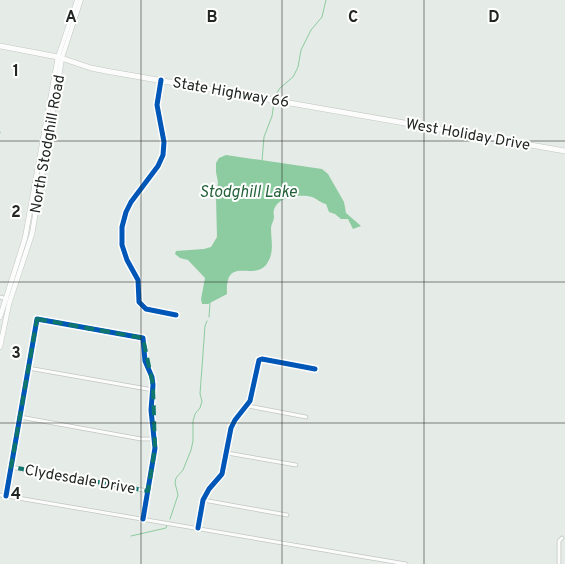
<svg xmlns="http://www.w3.org/2000/svg" width="565" height="564" font-family="Overpass,sans-serif">
<style>
.water{fill:#8dcba0}
.lines{fill:none;stroke-linecap:round;stroke-linejoin:round}
.stream{stroke:#8dcba0;stroke-width:1}
.minor-casing{stroke:#c2c7c3;stroke-width:4.5}
.tertiary-casing{stroke:#c2c7c3;stroke-width:5}
.secondary-casing{stroke:#c2c7c3;stroke-width:5.5}
.primary-casing{stroke:#c2c7c3;stroke-width:6}
.minor{stroke:#fbfcfb;stroke-width:3}
.tertiary{stroke:#fbfcfb;stroke-width:4}
.secondary{stroke:#fbfcfb;stroke-width:4.5}
.primary{stroke:#fbfcfb;stroke-width:5}
.cycleway-casing{stroke:#fff;stroke-width:8}
.cycleway{stroke:#0057b8;stroke-width:5}
.marked{fill:none;stroke:#0f766e;stroke-width:4;stroke-dasharray:10 6;stroke-linejoin:round}
.grid{fill:none;stroke:#212622;stroke-width:1;stroke-opacity:0.55}
.labels{text-anchor:middle;stroke-width:4;stroke-linejoin:round;paint-order:stroke}
.street-label{font-size:15px;fill:#212622;stroke:#fff}
.water-label{font-size:16px;font-style:italic;fill:#25623a;stroke:#fff}
.grid-label{font-size:16px;text-anchor:middle;font-weight:bold;fill:#212622;stroke:#fff;stroke-width:4;stroke-linejoin:round;paint-order:stroke}
</style>
<rect width="100%" height="100%" fill="#e5ebe6"/>
<path class="water" d="M226,155L322,169L328,174L344,202L346,213L361,226L353,229L348,219H341L335,214L329,212L326,204C321,203 317,199 312,197C301,194 278,196 274,210C273,212 274,215 274,217C274,221 271,224 271,228C271,241 275,253 266,265C252,281 225,255 227,294L208,304H202L201,299L205,278L188,260L180,258L175,254L176,251L204,249L211,247L217,237L216,198L218,182L216,172V163L219,158Z"/>
<g class="lines">
<g class="stream">
<path d="M275,96L280,88L293,77L298,67L301,50L311,30L322,17L326,0"/>
<path d="M0,133V132"/>
<path d="M262,161L264,137L272,116L274,103"/>
<path d="M209,317L210,303"/>
<path d="M170,519L178,495L175,483L176,478L183,470L191,450L193,441V421L195,414L200,408L202,401L200,394L205,326L207,321"/>
<path d="M131,536L166,528L167,525"/>
</g>
<defs>
<g id="minor">
<path d="M161,80L157,105L164,142L163,155L158,166L131,202L126,212L122,227V245L127,260L138,280L139,302L146,309L176,315"/>
<path d="M0,297L7,299"/>
<path d="M28,368L153,390"/>
<path d="M248,406L306,417"/>
<path d="M20,417L141,439H155"/>
<path d="M227,453L296,465"/>
<path d="M11,467L148,491"/>
<path d="M0,495L406,564"/>
<path d="M6,496L37,319L143,338L145,361L152,377L153,385L151,410L155,448L143,519"/>
<path d="M203,500L287,515"/>
<path d="M198,528L203,500L209,489L222,474L231,428L235,420L250,401L259,360L262,359L315,369"/>
<path d="M559,564V541L562,538"/>
</g>
<g id="tertiary">
<path d="M58,57L77,0"/>
<path d="M62,58L81,0"/>
</g>
<g id="secondary">
<path d="M0,317L25,238L58,57"/>
<path d="M0,347L9,304L32,234L62,58"/>
</g>
<path id="primary" d="M0,46L58,57L91,68L106,71L565,151"/>
</defs>
<use href="#minor" class="minor-casing"/>
<use href="#tertiary" class="tertiary-casing"/>
<use href="#secondary" class="secondary-casing"/>
<use href="#primary" class="primary-casing"/>
<use href="#minor" class="minor"/>
<use href="#tertiary" class="tertiary"/>
<use href="#secondary" class="secondary"/>
<use href="#primary" class="primary"/>
<defs>
<g id="cycleway">
<path d="M161,80L157,105L164,142L163,155L158,166L131,202L126,212L122,227V245L127,260L138,280L139,302L146,309L176,315"/>
<path d="M6,496L37,319L143,338L145,361L152,377L153,385L151,410L155,448L143,519"/>
<path d="M198,528L203,500L209,489L222,474L231,428L235,420L250,401L259,360L262,359L315,369"/>
</g>
</defs>
<use href="#cycleway" class="cycleway-casing"/>
<use href="#cycleway" class="cycleway"/>
</g>
<path class="marked" d="M37,319L143,338L153,385L155,448L148,491L11,467Z"/>
<path class="grid" d="M141,0V564M282,0V564M424,0V564M0,141H565M0,282H565M0,423H565"/>
<g class="labels">
<g class="street-label">
<text transform="translate(231 92) rotate(10)" y="5">State Highway 66</text>
<text transform="translate(468 134) rotate(10)" y="5">West Holiday Drive</text>
<text transform="translate(47 144) rotate(-80)" y="5">North Stodghill Road</text>
<text transform="translate(80 479) rotate(10)" y="5">Clydesdale Drive</text>
</g>
<g class="water-label">
<text x="248" y="197">Stodghill Lake</text>
</g>
</g>
<g class="grid-label">
<text x="71" y="22">A</text>
<text x="212" y="22">B</text>
<text x="353" y="22">C</text>
<text x="494" y="22">D</text>
<text x="16" y="76">1</text>
<text x="16" y="217">2</text>
<text x="16" y="358">3</text>
<text x="16" y="499">4</text>
</g>
</svg>
